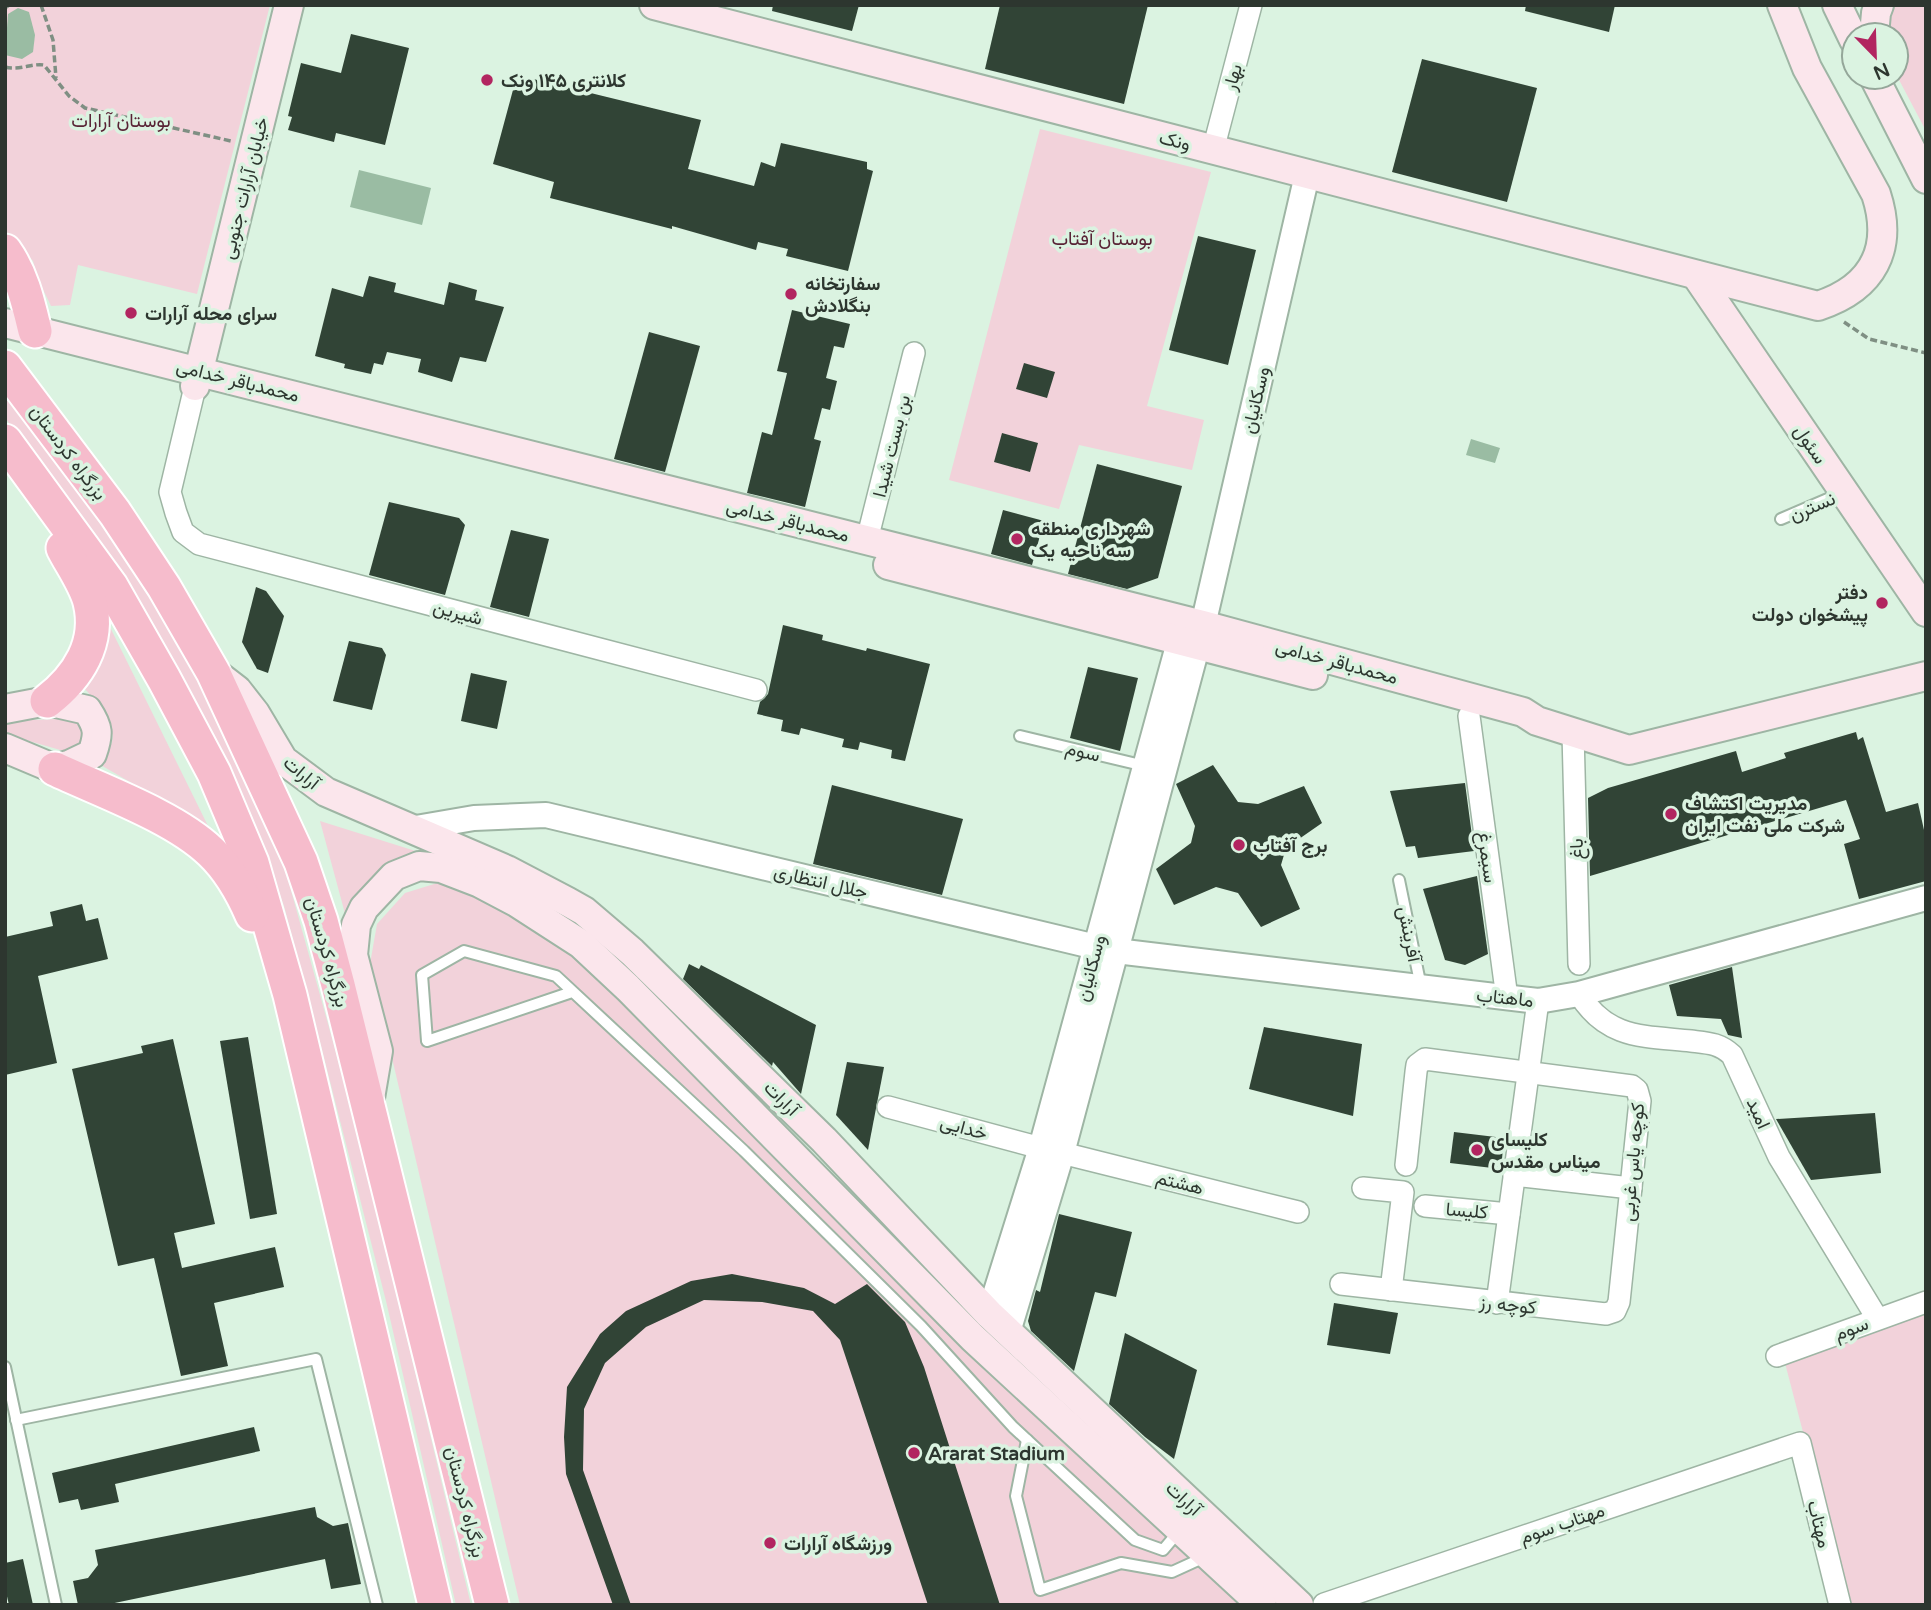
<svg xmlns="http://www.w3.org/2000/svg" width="1931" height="1610" font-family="'Varela Round',Vazirmatn,sans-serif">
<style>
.green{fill:#f2d2da}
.water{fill:#9abca3}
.building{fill:#314436}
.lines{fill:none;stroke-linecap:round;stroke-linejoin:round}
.service-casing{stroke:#9eb5a4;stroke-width:14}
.minor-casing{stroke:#9eb5a4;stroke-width:24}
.tertiary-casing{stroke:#9eb5a4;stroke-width:28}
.secondary-casing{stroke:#9eb5a4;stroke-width:32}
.trunk-casing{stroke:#fff;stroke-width:37}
.path{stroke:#7f8f83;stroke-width:3.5;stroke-dasharray:7 3.5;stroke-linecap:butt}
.service{stroke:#fff;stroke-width:10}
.minor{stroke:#fff;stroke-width:21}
.tertiary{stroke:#fff;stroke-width:24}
.secondary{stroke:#fbe6ec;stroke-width:28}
.trunk{stroke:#f6bccc;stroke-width:33}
.poi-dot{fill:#b22560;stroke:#dbf3e1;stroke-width:2.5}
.labels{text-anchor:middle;stroke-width:7;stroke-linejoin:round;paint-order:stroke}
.street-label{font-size:19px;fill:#2d362f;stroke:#dbf3e1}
.poi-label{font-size:19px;font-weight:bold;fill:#2d362f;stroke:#dbf3e1;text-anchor:start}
.park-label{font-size:19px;fill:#582335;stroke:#dbf3e1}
</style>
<rect width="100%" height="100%" fill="#dbf3e1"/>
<g class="green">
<path d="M5,5H270L197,294L78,265L70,305L51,306L38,279L33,261L5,232Z"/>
<path d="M1895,5H1926V131L1896,74V35H1887L1891,13Z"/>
<path d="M1040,129L1211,172L1147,406L1204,420L1192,470L1079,445L1059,509L949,480Z"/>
<path d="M5,391L82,492L171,629L274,829L353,1114L471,1605H456L386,1301L321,1046L284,906L260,841L165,645L90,528L5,418Z"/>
<path d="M108,623L209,828L99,764C103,758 109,752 111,745C119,725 95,700 83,687Z"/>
<path d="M69,714L78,715L91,736L74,754L5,734V721L59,719Z"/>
<path d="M320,821L425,854C377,871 366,872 347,921Z"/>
<path d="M444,881L484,891L575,950L1244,1605H520L370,964L377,924L405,893Z"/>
<path d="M1926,1314V1605H1848L1785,1363Z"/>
</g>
<g class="water">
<path d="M18,8L29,12L35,35L33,52L22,59L5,55L8,14Z"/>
<path d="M359,170L431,188L422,225L350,207Z"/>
<path d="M1471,439L1500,448L1495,463L1466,455Z"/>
</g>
<g class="building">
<path d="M773,5H859L852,31L772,11Z"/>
<path d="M1000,5H1148L1124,104L985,69Z"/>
<path d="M1526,5H1615L1609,32L1525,11Z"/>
<path d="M351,34L409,48L385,145L336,133L334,142L288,130L292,117L288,116L301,63L341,73Z"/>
<path d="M1422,59L1537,88L1507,202L1392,172Z"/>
<path d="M517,75L701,120L688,169L754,186L761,162L775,167L781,143L867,162V169L873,171L848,271L786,256L788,249L758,242L756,250L672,226V229L550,198L554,182L493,164Z"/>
<path d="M1198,236L1256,250L1228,365L1169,350Z"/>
<path d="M369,276L396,283L394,292L444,305L449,282L477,290L475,300L504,307L486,362L460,357L452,382L418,372L421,359L387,352L383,365L374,363L371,374L344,368L345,364L315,356L332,288L363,297Z"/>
<path d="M792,310L850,324L844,348L834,346L826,378L837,381L830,410L822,408L814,439L821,441L805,507L747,493L762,432L772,435L787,373L777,371Z"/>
<path d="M649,332L700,346L665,472L614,459Z"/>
<path d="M1024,363L1055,372L1047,398L1016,389Z"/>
<path d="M1002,433L1038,443L1030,472L994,462Z"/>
<path d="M1097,464L1182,486L1158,578L1127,589L1068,574Z"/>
<path d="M389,502L459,518L465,525L445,595L369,575Z"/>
<path d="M1003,510L1044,521L1032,565L991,554Z"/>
<path d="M511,530L549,539L529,617L490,607Z"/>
<path d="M256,587L266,591L284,616L268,673L257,669L242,642Z"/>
<path d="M783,625L823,635L822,640L866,651L867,648L930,664L905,761L891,758L892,750L860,742L858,750L842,747L844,739L801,728L799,735L781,731L783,720L757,714L760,702L768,694Z"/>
<path d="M349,641L382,648L386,655L372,710L333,701Z"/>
<path d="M1088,667L1138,678L1120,751L1070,738Z"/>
<path d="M471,673L507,681L497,729L461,721Z"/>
<path d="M1856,732L1858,740L1863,737L1886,812L1918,803L1926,839V881L1859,899L1844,844L1860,839L1846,800L1590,876L1588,798L1608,788L1736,751L1742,772L1786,758L1784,753Z"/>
<path d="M1213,765L1238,802L1258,804L1304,786L1322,823L1286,848L1281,865L1300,909L1261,927L1238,893L1216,887L1174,905L1156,869L1191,843L1195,826L1176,784Z"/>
<path d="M1465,783L1474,851L1418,858L1415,846L1406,847L1390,791Z"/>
<path d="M832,785L963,819L942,895L813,864Z"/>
<path d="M1477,876L1488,954L1465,965L1445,960L1423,889Z"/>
<path d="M82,904L86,921L98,918L108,959L38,976L57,1063L5,1075V937L53,926L50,912Z"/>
<path d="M689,964L699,969L701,965L816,1025L801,1094L773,1062L772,1066L683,979Z"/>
<path d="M1732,967L1742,1038L1728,1035L1721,1019L1677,1016L1669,985Z"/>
<path d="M1264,1027L1362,1044L1353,1116L1249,1089Z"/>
<path d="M248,1037L277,1214L250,1219L220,1041Z"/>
<path d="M173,1039L215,1224L174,1233L182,1268L275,1247L284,1287L214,1303L228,1366L181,1376L154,1258L118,1266L72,1069L143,1053L141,1046Z"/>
<path d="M847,1062L884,1067L868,1150L836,1115Z"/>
<path d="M1875,1113L1881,1173L1811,1180L1776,1119Z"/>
<path d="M1454,1132L1504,1138L1501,1169L1450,1163Z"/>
<path d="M1059,1214L1132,1232L1116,1297L1095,1292L1074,1371L1031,1331L1028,1321L1036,1290L1040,1292Z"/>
<path d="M732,1274L804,1288L835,1304L867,1284L905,1322L924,1367L1000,1605H928L840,1340L813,1311L762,1302L704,1300L646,1327L605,1363L584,1409L583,1470L631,1605H613L566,1474L564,1437L567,1387L600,1334L626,1311L691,1281Z"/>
<path d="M1334,1303L1398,1313L1390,1354L1327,1345Z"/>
<path d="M1125,1333L1197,1370L1174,1459L1145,1437L1109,1404Z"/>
<path d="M254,1427L260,1451L115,1484L119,1502L81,1510L78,1499L59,1503L52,1473Z"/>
<path d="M315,1507L317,1517L333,1526L348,1523L361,1584L331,1589L325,1559L105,1605H78L73,1581L88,1578L98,1565L95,1550Z"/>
<path d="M23,1559L33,1605H9L5,1588V1563Z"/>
</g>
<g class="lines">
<defs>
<g id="service">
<path d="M1781,519L1844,492"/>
<path d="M1020,736L1145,766"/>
<path d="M1399,880L1421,987"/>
<path d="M572,992L427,1041L422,975L464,951L556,976L744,1151L921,1326L1013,1427L1135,1540L1163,1550L1180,1530"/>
<path d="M5,1367L56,1605"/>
<path d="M16,1420L316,1359L377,1605"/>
<path d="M1027,1440L1016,1496L1040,1590L1121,1563L1172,1572L1207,1556"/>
</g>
<g id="minor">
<path d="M1213,150L1251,5"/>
<path d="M195,387L170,492L176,513L183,532L199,544L756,690"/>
<path d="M867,540L914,353"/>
<path d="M1469,716L1507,998"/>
<path d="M1573,733L1579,964"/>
<path d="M1579,994C1607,1039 1643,1036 1691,1041C1708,1043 1719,1043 1732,1055L1779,1157L1877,1318"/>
<path d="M888,1107L1041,1148"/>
<path d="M1062,1153L1298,1212"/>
<path d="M1514,1175L1631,1188"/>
<path d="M1363,1188L1403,1192L1391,1290"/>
<path d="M1425,1206L1509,1214"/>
<path d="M1341,1284L1606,1314L1615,1311L1619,1302L1640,1101L1637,1090L1632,1086L1425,1059L1417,1065L1416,1072L1406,1165"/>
<path d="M1497,1303L1538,1001"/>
<path d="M1777,1356L1926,1302"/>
<path d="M1324,1604L1800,1443L1840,1605"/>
</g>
<g id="tertiary">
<path d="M410,829L474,818L546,815L1096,947"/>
<path d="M1116,951L1538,1001L1579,994L1926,898"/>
<path d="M989,1314L1041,1148L1184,624"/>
<path d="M1008,1332L1062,1153L1203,625L1307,175"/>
</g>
<g id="secondary">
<path d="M654,5L1818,306C1873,288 1894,249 1876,194L1807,68L1782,5"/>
<path d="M1837,5L1854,40"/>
<path d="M1874,35L1876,13L1879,5"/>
<path d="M1874,77L1926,179"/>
<path d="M1696,275L1926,612"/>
<path d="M5,323L1203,625L1523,712L1537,721L1629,750L1926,676"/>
<path d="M195,386L289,5"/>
<path d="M888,565L1313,675"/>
<path d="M215,673L237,690L255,713L283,760L326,792L507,870L568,902L584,911L632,952L824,1140L989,1314L1299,1605"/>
<path d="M5,709L47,701L87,710C99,728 99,734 92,754L71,764L55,769L5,748"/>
<path d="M369,1104L378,1051L353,955L356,925L364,908L394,876L419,866L441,868L480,883L516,902L581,944L628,988L973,1338L1262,1605"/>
</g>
<g id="trunk">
<path d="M5,251C22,275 28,302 35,331"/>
<path d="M5,367L115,513L164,587L213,672L301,862L321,921L338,985L492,1605"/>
<path d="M5,441L111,586L164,679L214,773L252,863L290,995L435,1605"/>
<path d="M47,701C78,677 100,643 90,602C85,583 71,564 63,548"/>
<path d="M55,769C102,791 175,817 211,852C229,869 242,892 252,915"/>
</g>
</defs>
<use href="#service" class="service-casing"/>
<use href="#minor" class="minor-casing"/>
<use href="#tertiary" class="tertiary-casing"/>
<use href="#secondary" class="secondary-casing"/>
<use href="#trunk" class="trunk-casing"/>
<g class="path">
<path d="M41,5L53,40L56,78"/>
<path d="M5,8L9,5"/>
<path d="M5,67C19,71 32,63 44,65L69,96L85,108L231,141"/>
<path d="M1844,322L1869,339L1926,353"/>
</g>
<use href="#service" class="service"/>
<use href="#minor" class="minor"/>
<use href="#tertiary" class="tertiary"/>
<use href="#secondary" class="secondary"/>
<use href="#trunk" class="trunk"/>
</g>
<g class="poi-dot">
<circle cx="487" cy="80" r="7"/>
<circle cx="791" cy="294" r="7"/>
<circle cx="131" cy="313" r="7"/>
<circle cx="1017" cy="539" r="7"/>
<circle cx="1882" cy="603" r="7"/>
<circle cx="1671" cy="814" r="7"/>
<circle cx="1239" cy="845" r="7"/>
<circle cx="1477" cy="1150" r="7"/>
<circle cx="914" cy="1453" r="7"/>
<circle cx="770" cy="1543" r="7"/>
</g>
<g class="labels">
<g class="street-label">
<text transform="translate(1232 77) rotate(-75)" y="7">بهار</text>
<text transform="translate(1175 140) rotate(14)" y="7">ونک</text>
<text transform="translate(244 188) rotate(-76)" y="7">خیابان آرارات جنوبی</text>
<text transform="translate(238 380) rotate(14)" y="7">محمدباقر خدامی</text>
<text transform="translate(1255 400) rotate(-77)" y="7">وسکانیان</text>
<text transform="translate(1811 444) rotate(56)" y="7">سئول</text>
<text transform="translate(891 446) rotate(-76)" y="7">بن بست شیدا</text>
<text transform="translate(69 452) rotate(53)" y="7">بزرگراه کردستان</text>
<text transform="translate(1812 506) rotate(-23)" y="7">نسترن</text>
<text transform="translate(788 520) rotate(14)" y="7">محمدباقر خدامی</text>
<text transform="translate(458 612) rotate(15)" y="7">شیرین</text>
<text transform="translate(1337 661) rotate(15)" y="7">محمدباقر خدامی</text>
<text transform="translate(1083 751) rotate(14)" y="7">سوم</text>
<text transform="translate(302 772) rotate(40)" y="7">آرارات</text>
<text transform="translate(1576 849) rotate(-92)" y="7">باغ</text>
<text transform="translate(1488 857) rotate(82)" y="7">سیمرغ</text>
<text transform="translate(821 881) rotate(13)" y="7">جلال انتظاری</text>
<text transform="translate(1410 934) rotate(79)" y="7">آفرینش</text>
<text transform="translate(328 952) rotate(74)" y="7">بزرگراه کردستان</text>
<text transform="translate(1090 968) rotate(-75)" y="7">وسکانیان</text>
<text transform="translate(1505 997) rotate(6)" y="7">ماهتاب</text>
<text transform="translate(782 1098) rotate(45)" y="7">آرارات</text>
<text transform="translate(1759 1113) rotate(66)" y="7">امید</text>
<text transform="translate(964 1127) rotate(15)" y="7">خدایی</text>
<text transform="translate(1632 1162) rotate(-85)" y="7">کوچه یاس غربی</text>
<text transform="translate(1180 1182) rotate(14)" y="7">هشتم</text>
<text transform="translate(1467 1210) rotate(5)" y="7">کلیسا</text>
<text transform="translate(1508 1304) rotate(6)" y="7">کوچه رز</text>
<text transform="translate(1851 1328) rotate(-21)" y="7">سوم</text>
<text transform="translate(1184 1498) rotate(43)" y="7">آرارات</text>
<text transform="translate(466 1502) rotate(76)" y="7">بزرگراه کردستان</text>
<text transform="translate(1562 1523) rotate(-19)" y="7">مهتاب سوم</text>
<text transform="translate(1820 1524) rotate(76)" y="7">مهتاب</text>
</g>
<g class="poi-label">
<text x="501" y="87">کلانتری ۱۴۵ ونک</text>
<text x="805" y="290">سفارتخانه<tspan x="805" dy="22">بنگلادش</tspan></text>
<text x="145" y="320">سرای محله آرارات</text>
<text x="1031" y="535">شهرداری منطقه<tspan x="1031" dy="22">سه ناحیه یک</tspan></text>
<text x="1868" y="599" text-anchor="end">دفتر<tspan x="1868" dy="22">پیشخوان دولت</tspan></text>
<text x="1685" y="810">مدیریت اکتشاف<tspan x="1685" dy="22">شرکت ملی نفت ایران</tspan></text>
<text x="1253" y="852">برج آفتاب</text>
<text x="1491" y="1146">کلیسای<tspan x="1491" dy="22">میناس مقدس</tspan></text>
<text x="928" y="1460">Ararat Stadium</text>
<text x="784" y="1550">ورزشگاه آرارات</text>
</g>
<g class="park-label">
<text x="121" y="127">بوستان آرارات</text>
<text x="1102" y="245">بوستان آفتاب</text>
</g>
</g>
<rect width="1931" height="1610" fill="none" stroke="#2d362f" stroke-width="14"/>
<g transform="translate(1875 56) rotate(157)"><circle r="33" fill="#dbf3e1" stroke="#95a79a" stroke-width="2"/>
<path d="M0-5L12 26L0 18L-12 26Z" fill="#b22560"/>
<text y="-10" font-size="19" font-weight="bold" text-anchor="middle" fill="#2d362f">N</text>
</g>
</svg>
